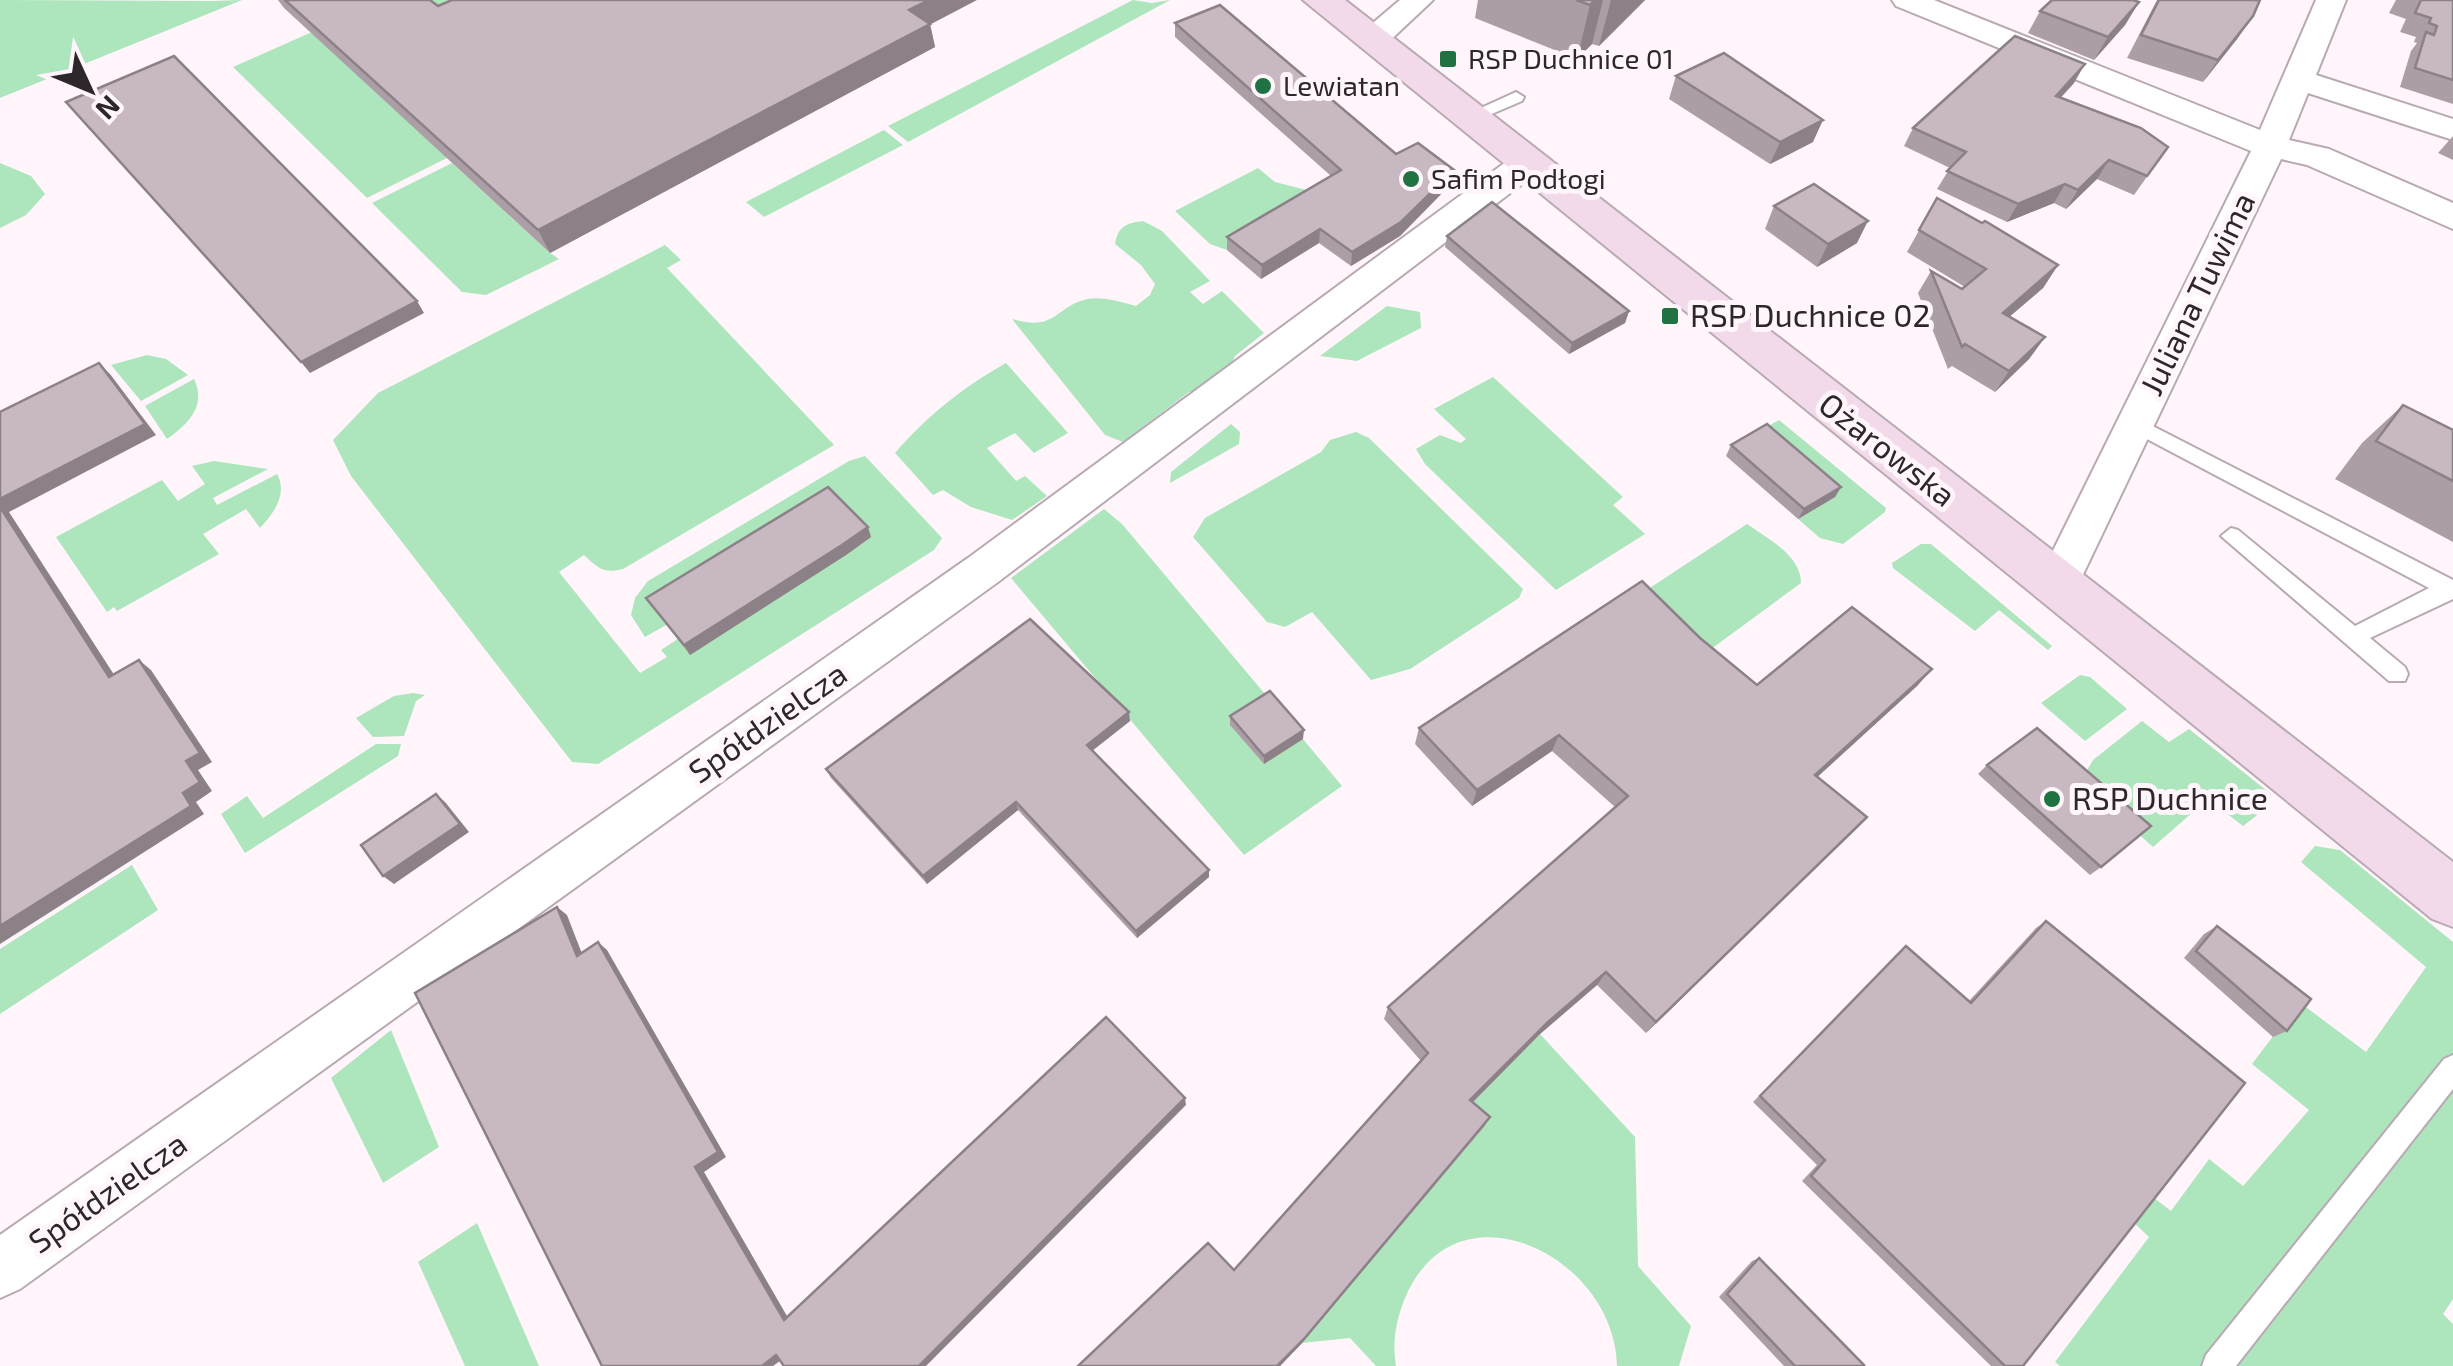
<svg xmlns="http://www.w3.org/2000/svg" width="2453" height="1366" font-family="'Exo 2',sans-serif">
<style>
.green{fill:#ade5bd}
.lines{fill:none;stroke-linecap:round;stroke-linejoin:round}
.service-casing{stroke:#b8a9b2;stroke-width:4}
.minor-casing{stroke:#b8a9b2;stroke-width:4}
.secondary-casing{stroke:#b8a9b2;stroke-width:4}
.service{fill:#fff;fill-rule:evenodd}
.minor{fill:#fff;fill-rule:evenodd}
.secondary{fill:#f2daea;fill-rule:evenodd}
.wall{fill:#ac9ea6}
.shaded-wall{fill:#8c8187}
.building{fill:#c8b8c1;stroke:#8c8187;stroke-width:2.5}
.poi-dot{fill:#207243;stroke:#fff5fb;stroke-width:4}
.labels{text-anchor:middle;stroke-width:10;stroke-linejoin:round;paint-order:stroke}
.far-poi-label{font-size:28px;fill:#2d272b;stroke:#fff5fb;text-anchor:start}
.street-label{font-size:32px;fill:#2d272b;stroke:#fff5fb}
.poi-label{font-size:32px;fill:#2d272b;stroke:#fff5fb;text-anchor:start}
</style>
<rect width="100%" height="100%" fill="#fff5fb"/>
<g class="green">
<path d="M0,0L212,1L242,0L0,98Z"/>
<path d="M384,0H500L447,158L367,198L233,67Z"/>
<path d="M1133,0L1152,3L1170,0L908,142L888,126Z"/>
<path d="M884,130L903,145L764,217L746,202Z"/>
<path d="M0,163L31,176L45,194L26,215L0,228Z"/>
<path d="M452,163L550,253L559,259L486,295L462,292L372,203Z"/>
<path d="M1258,168L1275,182L1318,193L1348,226L1319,243L1284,217L1227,250L1210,244L1175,211Z"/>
<path d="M1143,221L1162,231L1210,281L1190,292L1203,304L1222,291L1264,333L1235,356L1230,367L1195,392H1189L1123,442L1105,435L1012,319C1056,332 1053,308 1087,299C1102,296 1122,302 1136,306L1150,295L1155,284L1141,265L1115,244C1118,226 1127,223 1143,221Z"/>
<path d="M665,245L681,260L667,268L834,445L623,569C603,574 598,568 584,555L559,572L640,673L667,657L661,650L678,639L691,654L832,497L653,608L666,625L645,637L631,615L635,598L648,581L849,461L865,456L942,538L934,550L598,764L572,762L351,476L333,440L378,393Z"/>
<path d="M1387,306L1420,312L1421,328L1357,361L1320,356Z"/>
<path d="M147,355L166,359L188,375L141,401L111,365Z"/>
<path d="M1006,363L1068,433L1034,453L1015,433L987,448L1016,481L1025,476L1047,496L1012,520L971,507L943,490L933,495L895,453C928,415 962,388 1006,363Z"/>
<path d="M1493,377L1623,497L1613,505L1645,534L1556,590L1425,464L1416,449L1440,435L1461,443L1466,439L1434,409Z"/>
<path d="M194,379C207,406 188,424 167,439L145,406Z"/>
<path d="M1779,420L1886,508L1885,512L1843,544L1820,538L1798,519L1834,497L1758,432Z"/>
<path d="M1231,424L1240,432L1239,444L1170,483L1171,472Z"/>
<path d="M1356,432L1369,438L1523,589L1519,598L1410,669L1371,680L1312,612L1285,627L1267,622L1193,537L1205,518L1321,452L1330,440Z"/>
<path d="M214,461L268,469L213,498L217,505L277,474C288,494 274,513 260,528L246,509L203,534L219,554L117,611L114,607L107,612L56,537L162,480L178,501L205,484L192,466Z"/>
<path d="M1104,509L1122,524L1270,700L1264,764L1303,739L1342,786L1244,855L1011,578Z"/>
<path d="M1747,524C1768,539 1801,555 1801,583L1696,660L1633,599Z"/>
<path d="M1921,544H1931L2052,646L2048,650L1999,610L1975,631L1893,568L1892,563Z"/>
<path d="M2080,675L2090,677L2127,709L2085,741L2041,703Z"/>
<path d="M413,693L425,695L416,701L404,736L373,737L356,718L394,696Z"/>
<path d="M2142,721L2169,742L2189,729L2271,794L2265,809L2243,826L2208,799L2153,847L2080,782L2093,760Z"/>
<path d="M376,744H401L398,756L245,853L221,814L247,796L263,818Z"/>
<path d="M2315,846L2340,850L2453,942V1299L2443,1314L2453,1324V1366H2060L2055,1362L2149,1237L2129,1218L2149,1194L2171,1211L2209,1159L2243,1186L2309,1110L2252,1064L2299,1002L2366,1052L2426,967L2301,862Z"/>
<path d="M132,865L158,910L0,1014V949Z"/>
<path d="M391,1030L439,1147L383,1183L331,1078Z"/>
<path d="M1540,1034L1635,1137L1638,1266L1691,1326L1679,1366H1617C1615,1256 1456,1177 1405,1298C1396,1320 1392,1342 1396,1366H1376L1350,1338L1302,1343L1483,1128L1465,1110Z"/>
<path d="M477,1223L539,1366H465L418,1262Z"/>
</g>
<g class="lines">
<defs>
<g id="service">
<path d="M1516,92L1524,97L1522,101L1473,122L1467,123L1459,118Z"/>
<path d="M2135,417L2453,580V599L2370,638L2405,667L2408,674L2405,681H2389L2221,536L2231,528L2238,530L2355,626L2429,588L2128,429L2125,424L2128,419Z"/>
<path d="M2453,1055V1089L2236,1366H2202L2206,1355L2444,1059Z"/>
</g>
<g id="minor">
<path d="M1400,0H1433L1383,47H1361L1356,40L1361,33Z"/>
<path d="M1892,0H1934L2260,130L2316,0H2346L2316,75L2453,119V140L2308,93L2289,140L2329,149L2453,203V229L2307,165L2281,159L2078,585L2072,597L2057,602L2042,597L2036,585L2251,151L1896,6Z"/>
<path d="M1526,153L1538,156L1543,164L1538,172L998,582L20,1289L0,1298V1235L968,558L1514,156Z"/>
</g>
<path id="secondary" d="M1303,0H1345L2453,862V927L2432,919Z"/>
</defs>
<use href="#service" class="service-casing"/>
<use href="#minor" class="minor-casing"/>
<use href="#secondary" class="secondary-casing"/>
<use href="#service" class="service"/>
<use href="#minor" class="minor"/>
<use href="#secondary" class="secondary"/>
</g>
<g class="wall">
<path d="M278,0H430L438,6L930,24L935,47L550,253L284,8Z"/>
<path d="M1478,0H1645L1599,46L1592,44L1577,59L1475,18Z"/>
<path d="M2157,0H2260L2253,16L2237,39L2203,82L2127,58Z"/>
<path d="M2396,0H2453V104L2400,87L2411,51L2417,43L2414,42L2416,37L2400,32L2406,19L2389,13Z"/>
<path d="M2139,2L2125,25L2094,60L2028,33L2040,11Z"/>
<path d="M1175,23L1396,154L1454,170L1451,184L1400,236L1351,266L1319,243L1261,279L1227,250V237L1331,176L1175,37Z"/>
<path d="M1676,76L1813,142L1770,164L1669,99Z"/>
<path d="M2074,83L2060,98L2168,147L2134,195L2097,179L2066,209L2054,203L2007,222L1937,189L1950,168L1904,146L1913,128Z"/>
<path d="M2453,136V160L2438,153Z"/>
<path d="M1937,198L2058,265L2043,288L2009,317L2045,337L2029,359L1995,392L1952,366L1948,369L1918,293L1931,271L1962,289L1965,287L1907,252Z"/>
<path d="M1774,206L1857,243L1817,267L1765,229Z"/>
<path d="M1447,236L1629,311L1625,323L1569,354L1445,247Z"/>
<path d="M2403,405L2453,430V542L2335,479L2362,443Z"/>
<path d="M1731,445L1841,487L1835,497L1798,519L1726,456Z"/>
<path d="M871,537L846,555L690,655L646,598Z"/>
<path d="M1700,638L1757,685L1932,669L1917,686L1817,777L1867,817L1646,1033L1597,985L1540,1034L1473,1102L1490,1117L1484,1127L1302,1343L1280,1366H1078L1234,1270L1421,1061L1384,1019L1388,1007L1615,807L1552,751L1472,806L1415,744L1419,728Z"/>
<path d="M1230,716L1303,739L1264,764L1230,725Z"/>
<path d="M1130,721L1092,751L1209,877L1137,938L1018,810L927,884L831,778L826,769Z"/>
<path d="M1987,765L2101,867L2090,875L1978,774Z"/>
<path d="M2046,921L2023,1366H1991L1802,1181L1817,1165L1753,1102L1906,946L1969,1001L2036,928Z"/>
<path d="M2217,926L2287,1031L2273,1037L2184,958L2204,934Z"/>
<path d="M1759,1258L1863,1366H1784L1719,1297L1752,1261Z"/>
</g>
<g class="shaded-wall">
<path d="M929,0H977L914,33L909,10Z"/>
<path d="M1595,0H1603L1592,44L1577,59L1590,5Z"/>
<path d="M1611,0H1645L1599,46Z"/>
<path d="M2139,2L2125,25L2094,60L2108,37Z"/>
<path d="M2253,16L2237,39L2203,82L2218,60Z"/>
<path d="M930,24L935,47L550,253L538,230Z"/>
<path d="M2085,64L2074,83L2045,115L2056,96Z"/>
<path d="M1823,120L1813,142L1770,164L1780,142Z"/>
<path d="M2109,160L2097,179L2066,209L2078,190Z"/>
<path d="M1454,170L1451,184L1400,236L1351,266L1352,252Z"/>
<path d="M2065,184L2054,203L2007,222L2018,204Z"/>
<path d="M1868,221L1857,243L1817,267L1828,244Z"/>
<path d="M1320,229L1319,243L1261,279L1262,265Z"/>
<path d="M2058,265L2043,288L1988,335L2003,313Z"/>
<path d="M417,301L424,313L310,373L301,362Z"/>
<path d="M1629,311L1625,323L1569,354L1572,343Z"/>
<path d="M2045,337L2029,359L1995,392L2009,371Z"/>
<path d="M99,363L110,374L156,435L9,512L122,687L109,677L0,507V499Z"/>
<path d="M1841,487L1835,497L1798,519L1804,509Z"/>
<path d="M868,527L871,537L846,555L690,655L684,645Z"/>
<path d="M139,660L151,670L212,762L198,770L212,791L196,802L204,814L0,944V926L183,793L186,761Z"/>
<path d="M1932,669L1917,686L1802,791L1815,775Z"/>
<path d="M1129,712L1130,721L1088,754L1087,745Z"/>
<path d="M1304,730L1303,739L1264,764V756Z"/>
<path d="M1559,735L1552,751L1472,806L1477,790Z"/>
<path d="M436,794L445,802L469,832L394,884L383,876Z"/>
<path d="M1016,802L1018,810L927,884L923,876Z"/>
<path d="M1867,817L1853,832L1646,1033L1656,1022Z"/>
<path d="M1209,870V877L1137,938L1136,931Z"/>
<path d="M557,907L567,915L586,964L577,956Z"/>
<path d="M598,942L607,950L726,1157L704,1172L791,1323L784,1320L695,1167Z"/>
<path d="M1606,972L1597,985L1540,1034L1465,1110L1470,1100L1548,1022Z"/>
<path d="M1185,1098L1186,1105L926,1366H919Z"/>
<path d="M1490,1117L1302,1343L1280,1366H1277Z"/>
<path d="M776,1355L784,1358L773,1366H762Z"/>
</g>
<g class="building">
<path d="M285,0H430L438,6L452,0H929L909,10L930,24L538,230Z"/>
<path d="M1576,0H1595L1590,5Z"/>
<path d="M2052,0H2133L2139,2L2108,37L2040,11Z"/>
<path d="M2159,0H2260L2253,16L2218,60L2141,35Z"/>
<path d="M2421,0H2453V80L2415,68L2426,32L2434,35L2437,26L2429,23L2431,18L2415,13Z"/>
<path d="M1220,5L1396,154L1418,143L1454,170L1401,222L1352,252L1320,229L1262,265L1227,237L1341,170L1175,23Z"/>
<path d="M2015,36L2085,64L2056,96L2141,128L2168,147L2147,176L2109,160L2078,190L2065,184L2018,204L1947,171L1966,152L1913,128Z"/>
<path d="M1724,53L1823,120L1780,142L1676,76Z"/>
<path d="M174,56L417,301L301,362L66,102Z"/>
<path d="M1814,184L1868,221L1828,244L1774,206Z"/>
<path d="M1937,198L1982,223L1985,221L2058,265L2003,313L2045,337L2009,371L1965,344L1962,347L1931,271L1962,289L1986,269L1919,230Z"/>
<path d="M1492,202L1629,311L1572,343L1447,236Z"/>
<path d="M99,363L145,424L0,499V412Z"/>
<path d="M2403,405L2453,430V481L2376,441Z"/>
<path d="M1767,424L1841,487L1804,509L1731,445Z"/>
<path d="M828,487L868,527L842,545L684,645L646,598Z"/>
<path d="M0,507L109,677L139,660L200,753L186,761L200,782L183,793L191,806L0,926Z"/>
<path d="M1642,581L1700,638L1757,685L1852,607L1932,669L1815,775L1867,817L1656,1022L1606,972L1548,1022L1470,1100L1490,1117L1304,1339L1277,1366H1078L1208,1243L1234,1270L1428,1053L1388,1007L1628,796L1559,735L1477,790L1419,728Z"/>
<path d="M1030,619L1129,712L1087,745L1209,870L1136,931L1016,802L923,876L826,769Z"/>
<path d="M1270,691L1304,730L1264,756L1230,716Z"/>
<path d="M2037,728L2151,826L2101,867L1987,765Z"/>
<path d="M436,794L460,824L383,876L361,845Z"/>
<path d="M557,907L577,956L598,942L718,1152L695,1167L784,1320L1106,1017L1185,1098L919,1366H784L776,1355L762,1366H602L415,993Z"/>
<path d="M2046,921L2245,1083L2023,1366H2005L1811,1176L1825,1160L1760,1096L1906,946L1971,1003Z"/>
<path d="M2217,926L2311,999L2287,1031L2196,951Z"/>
<path d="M1759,1258L1864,1365L1863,1366H1795L1727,1294Z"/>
</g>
<g class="poi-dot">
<rect x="1438" y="49" width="20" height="20" rx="5"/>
<circle cx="1263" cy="86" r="10"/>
<circle cx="1411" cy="179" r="10"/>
<rect x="1660" y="306" width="20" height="20" rx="5"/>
<circle cx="2052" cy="799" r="10"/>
</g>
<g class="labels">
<g class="far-poi-label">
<text x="1468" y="69">RSP Duchnice 01</text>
<text x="1283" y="96">Lewiatan</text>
<text x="1431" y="189">Safim Podłogi</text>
</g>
<g class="street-label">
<text transform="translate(2198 294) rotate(-64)" y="11">Juliana Tuwima</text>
<text transform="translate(1887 450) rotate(38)" y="11">Ożarowska</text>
<text transform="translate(768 723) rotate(-35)" y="11">Spółdzielcza</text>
<text transform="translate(108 1193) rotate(-35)" y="11">Spółdzielcza</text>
</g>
<g class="poi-label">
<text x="1690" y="327">RSP Duchnice 02</text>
<text x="2072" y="810">RSP Duchnice</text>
</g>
</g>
<g transform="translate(90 90) rotate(134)" stroke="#fff5fb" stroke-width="8" paint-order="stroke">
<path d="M0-8L18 38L0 25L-18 38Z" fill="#2d272b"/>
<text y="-15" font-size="28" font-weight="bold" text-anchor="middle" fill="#2d272b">N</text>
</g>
</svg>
